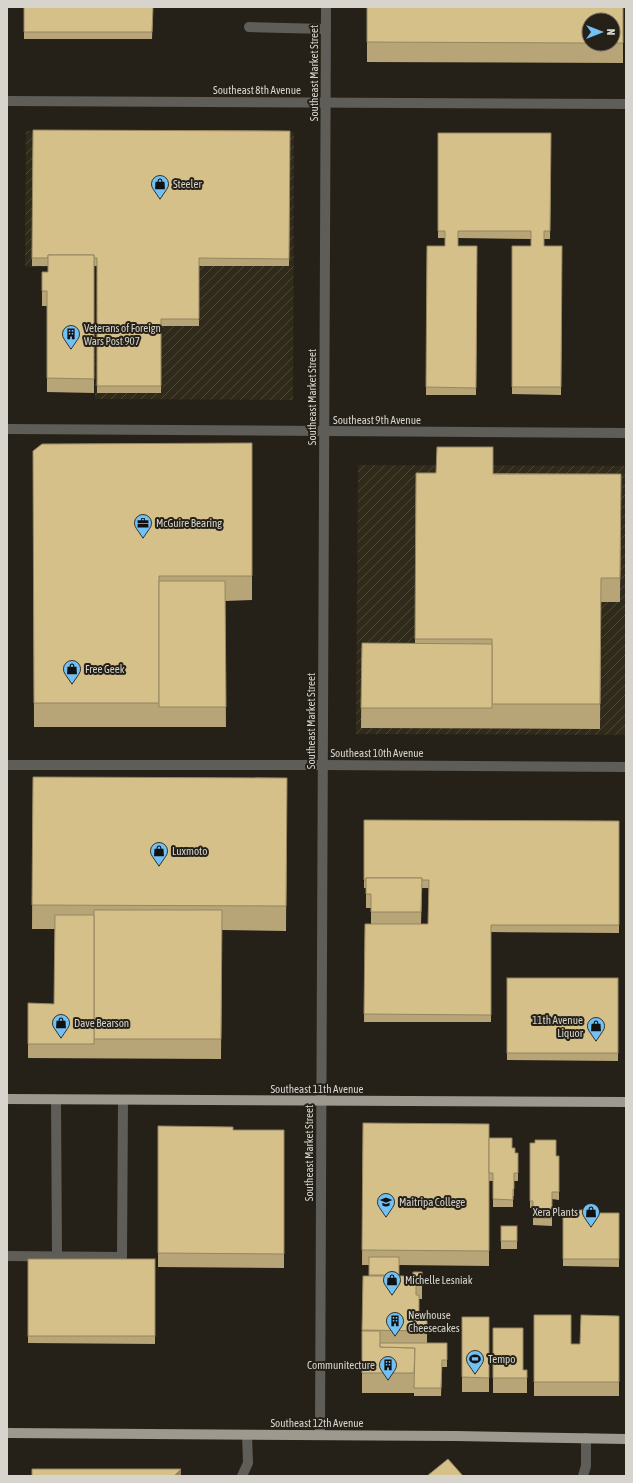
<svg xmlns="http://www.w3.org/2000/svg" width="633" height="1483" font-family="'Asap Condensed',sans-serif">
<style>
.industrial{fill:url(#industrial-furrows)}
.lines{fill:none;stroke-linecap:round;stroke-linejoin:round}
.minor{stroke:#5f5d58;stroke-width:10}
.major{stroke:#9d998f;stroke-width:10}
.wall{fill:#b7a577;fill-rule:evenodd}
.shaded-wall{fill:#958661}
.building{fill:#d5c08a;stroke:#958661}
.labels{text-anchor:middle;stroke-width:4;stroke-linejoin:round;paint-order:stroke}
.street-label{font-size:11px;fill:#d6d4cd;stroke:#252118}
.poi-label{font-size:11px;fill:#d6d4cd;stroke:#252118;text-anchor:start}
</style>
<defs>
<pattern id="industrial-furrows" width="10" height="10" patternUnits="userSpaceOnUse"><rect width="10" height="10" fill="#302a1a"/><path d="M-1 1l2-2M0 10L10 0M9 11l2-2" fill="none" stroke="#4d483a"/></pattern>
</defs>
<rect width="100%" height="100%" fill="#252118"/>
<g class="industrial">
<path d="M26,131L294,132L293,400L95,399L96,267H25Z"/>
<path d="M358,465L626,466V735L356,734Z"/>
</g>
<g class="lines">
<g class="minor">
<path d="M249,27L326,29"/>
<path d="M7,101L626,104"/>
<path d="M7,429L626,433"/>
<path d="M7,765H323L626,767"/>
<path d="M56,1100L57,1256"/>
<path d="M7,1256L122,1257L123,1100"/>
<path d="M320,1435L326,7"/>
<path d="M242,1476L248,1463L247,1435"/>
<path d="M583,1476L586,1466V1438"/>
</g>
<g class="major">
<path d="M7,1099L626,1102"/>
<path d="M7,1433L456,1436L626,1439"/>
</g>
</g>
<g class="wall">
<path d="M24,7H153L152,39H24Z"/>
<path d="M367,7H623V63L367,62ZM589,20H613V44H589Z"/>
<path d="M33,130L290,131L289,266H199V326H161V393H97V266H94V393L47,392V306H42V272H48V266H32Z"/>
<path d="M438,133H551L550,239H544V246H562L561,395L512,394V246H531V239L458,238V246H477L476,395H426L427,246H445V238H438Z"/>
<path d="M252,443V600L225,601L226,727H34L33,451Z"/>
<path d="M416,473L621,474L620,602H601L600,729L361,728L362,643H415Z"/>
<path d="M33,777L287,778L286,931L222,930L221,1059L28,1058V1003L54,1004L55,929H32Z"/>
<path d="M364,820L619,821V933L491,932V1022H364L365,924H371V908H366V888H364ZM422,888H429L428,924H421Z"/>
<path d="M507,978H618V1061L507,1060Z"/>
<path d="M363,1123L489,1138L512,1148L515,1153H518V1181H514V1196H513V1207H493V1181H489V1138V1266L399,1265V1276H413L422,1272V1299H419V1313H427V1343H447V1367H442L441,1396H414V1393H362V1331L369,1276V1265H362Z"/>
<path d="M158,1126L233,1130H284V1268L158,1267Z"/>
<path d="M530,1143H535L556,1156H559V1200L552,1199V1226L533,1225V1208H530Z"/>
<path d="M563,1210L594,1213H619V1267L563,1266Z"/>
<rect x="501" y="1226" width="16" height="23"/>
<path d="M28,1259H155V1344L28,1343Z"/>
<path d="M534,1315L571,1344H580L619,1316V1396H534Z"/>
<rect x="462" y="1317" width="27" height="75"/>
<path d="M493,1328L523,1370H527V1393H493Z"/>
</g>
<path class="shaded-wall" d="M181,1469V1476H174Z"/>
<g class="building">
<path d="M24,7H153L152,32H24Z"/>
<path d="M367,7H623V43H613V20H589V43L367,42Z"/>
<path d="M33,130L290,131L289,259L199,258V319H161V386H97V258H94V255H48V258H32Z"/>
<path d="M438,133H551L550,231H544V246H562L561,387H512V246H531V231H458V246H477L476,388L426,387L427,246H445V231H438Z"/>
<path d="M48,255H94V379L47,378V291H42V272H48Z"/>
<path d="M252,443V576H159V703H34L33,451L42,444Z"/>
<path d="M437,447H493V474H621L620,578H601L600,704H492V639H415L416,473H436Z"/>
<path d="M159,581H225L226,707H159Z"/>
<path d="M362,643L492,644V708H361Z"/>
<path d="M33,777L287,778L286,906L32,905Z"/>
<path d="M364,820L619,821V925H491V1015L364,1014L365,924H428L429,880H422V878H366V880H364Z"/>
<path d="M366,878H422L421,912H371V894H366Z"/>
<path d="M94,910H222L221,1039H94Z"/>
<path d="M55,915H94V1044H28V1003L54,1004Z"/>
<rect x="507" y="978" width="111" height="75"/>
<path d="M363,1123L489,1124V1251L362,1250Z"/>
<path d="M158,1126L233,1127V1130H284V1254L158,1253Z"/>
<path d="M489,1138H512V1148H515V1153H518V1173H514V1189H513V1200L493,1199V1173H489Z"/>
<path d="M535,1140H556V1156H559V1192H552V1218H533V1201H530V1143H535Z"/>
<path d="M563,1210H594V1213H619V1259H563Z"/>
<rect x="501" y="1226" width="16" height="15"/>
<rect x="369" y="1257" width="30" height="18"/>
<rect x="28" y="1259" width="127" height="77"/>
<path d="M413,1272H422V1285H416V1295H419V1313H427V1331L362,1330L363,1276H413Z"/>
<path d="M534,1315H571V1344H580L581,1315L619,1316V1382H534Z"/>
<path d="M462,1317H489V1378L462,1377Z"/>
<path d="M493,1328H523V1370H527V1378H493Z"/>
<path d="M362,1331H380V1347L415,1348L414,1373H362Z"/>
<path d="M380,1343H447V1360H442L441,1388H414L415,1348L380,1347Z"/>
<path d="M448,1459L463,1476H427Z"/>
<path d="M32,1469H181L174,1476H32Z"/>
</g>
<defs>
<symbol id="shop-pin" viewBox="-11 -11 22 30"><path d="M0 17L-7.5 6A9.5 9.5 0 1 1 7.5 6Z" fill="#72c1f5" stroke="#252118"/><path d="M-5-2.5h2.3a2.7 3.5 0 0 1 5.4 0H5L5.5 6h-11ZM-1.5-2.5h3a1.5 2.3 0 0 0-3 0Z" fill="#111"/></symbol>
<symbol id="building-pin" viewBox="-11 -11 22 30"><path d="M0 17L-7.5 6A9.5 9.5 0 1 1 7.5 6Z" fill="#72c1f5" stroke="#252118"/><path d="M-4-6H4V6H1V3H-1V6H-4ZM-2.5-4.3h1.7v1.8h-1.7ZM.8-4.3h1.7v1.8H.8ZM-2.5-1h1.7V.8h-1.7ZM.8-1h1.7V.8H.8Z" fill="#111"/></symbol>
<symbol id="office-pin" viewBox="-11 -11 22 30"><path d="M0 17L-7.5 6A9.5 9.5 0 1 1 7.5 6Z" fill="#72c1f5" stroke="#252118"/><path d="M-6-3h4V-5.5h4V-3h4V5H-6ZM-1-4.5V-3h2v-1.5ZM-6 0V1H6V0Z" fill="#111"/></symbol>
<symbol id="university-pin" viewBox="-11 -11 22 30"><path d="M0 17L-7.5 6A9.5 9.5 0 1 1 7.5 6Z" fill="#72c1f5" stroke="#252118"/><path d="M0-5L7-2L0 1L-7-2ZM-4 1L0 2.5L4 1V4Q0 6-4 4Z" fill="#111"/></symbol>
<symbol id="stadium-pin" viewBox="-11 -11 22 30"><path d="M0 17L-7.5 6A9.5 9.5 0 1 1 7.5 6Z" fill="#72c1f5" stroke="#252118"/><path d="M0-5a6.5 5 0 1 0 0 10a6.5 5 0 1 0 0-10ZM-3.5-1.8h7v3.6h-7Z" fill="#111"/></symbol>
</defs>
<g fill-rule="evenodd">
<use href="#shop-pin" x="150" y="174" width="20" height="27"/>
<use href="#building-pin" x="61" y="324" width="20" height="27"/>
<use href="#office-pin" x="133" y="513" width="20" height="27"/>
<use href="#shop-pin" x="62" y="659" width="20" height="27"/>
<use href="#shop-pin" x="149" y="841" width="20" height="27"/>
<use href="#shop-pin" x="51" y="1013" width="20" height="27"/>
<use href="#shop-pin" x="586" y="1016" width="20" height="27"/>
<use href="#university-pin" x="376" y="1192" width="20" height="27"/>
<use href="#shop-pin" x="581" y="1202" width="20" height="27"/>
<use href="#shop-pin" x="382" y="1270" width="20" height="27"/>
<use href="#building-pin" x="385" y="1311" width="20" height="27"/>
<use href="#stadium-pin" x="465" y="1349" width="20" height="27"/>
<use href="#building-pin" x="378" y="1355" width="20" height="27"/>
</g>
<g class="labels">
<g class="street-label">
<text transform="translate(314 73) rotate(-90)" y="4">Southeast Market Street</text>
<text x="257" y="94">Southeast 8th Avenue</text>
<text transform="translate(312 397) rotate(-90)" y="4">Southeast Market Street</text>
<text x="377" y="424">Southeast 9th Avenue</text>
<text transform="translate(311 721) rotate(-90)" y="4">Southeast Market Street</text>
<text x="377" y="757">Southeast 10th Avenue</text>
<text x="317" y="1093">Southeast 11th Avenue</text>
<text transform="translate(309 1153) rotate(-90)" y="4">Southeast Market Street</text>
<text x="317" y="1427">Southeast 12th Avenue</text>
</g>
<g class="poi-label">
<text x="173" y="188">Steeler</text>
<text x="84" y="332">Veterans of Foreign<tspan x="84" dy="13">Wars Post 907</tspan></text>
<text x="156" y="527">McGuire Bearing</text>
<text x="85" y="673">Free Geek</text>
<text x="172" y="855">Luxmoto</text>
<text x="583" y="1024" text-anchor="end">11th Avenue<tspan x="583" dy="13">Liquor</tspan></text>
<text x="74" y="1027">Dave Bearson</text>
<text x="399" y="1206">Maitripa College</text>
<text x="578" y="1216" text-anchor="end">Xera Plants</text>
<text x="405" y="1284">Michelle Lesniak</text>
<text x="408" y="1319">Newhouse<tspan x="408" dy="13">Cheesecakes</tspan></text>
<text x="488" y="1363">Tempo</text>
<text x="375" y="1369" text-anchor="end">Communitecture</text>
</g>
</g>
<rect width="633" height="1483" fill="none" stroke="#d6d4cd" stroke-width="16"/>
<g transform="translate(601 32) rotate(90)"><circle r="19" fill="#252118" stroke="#6c6960"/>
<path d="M0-3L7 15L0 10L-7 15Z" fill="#72c1f5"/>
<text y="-6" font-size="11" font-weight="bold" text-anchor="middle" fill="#d6d4cd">N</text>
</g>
</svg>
